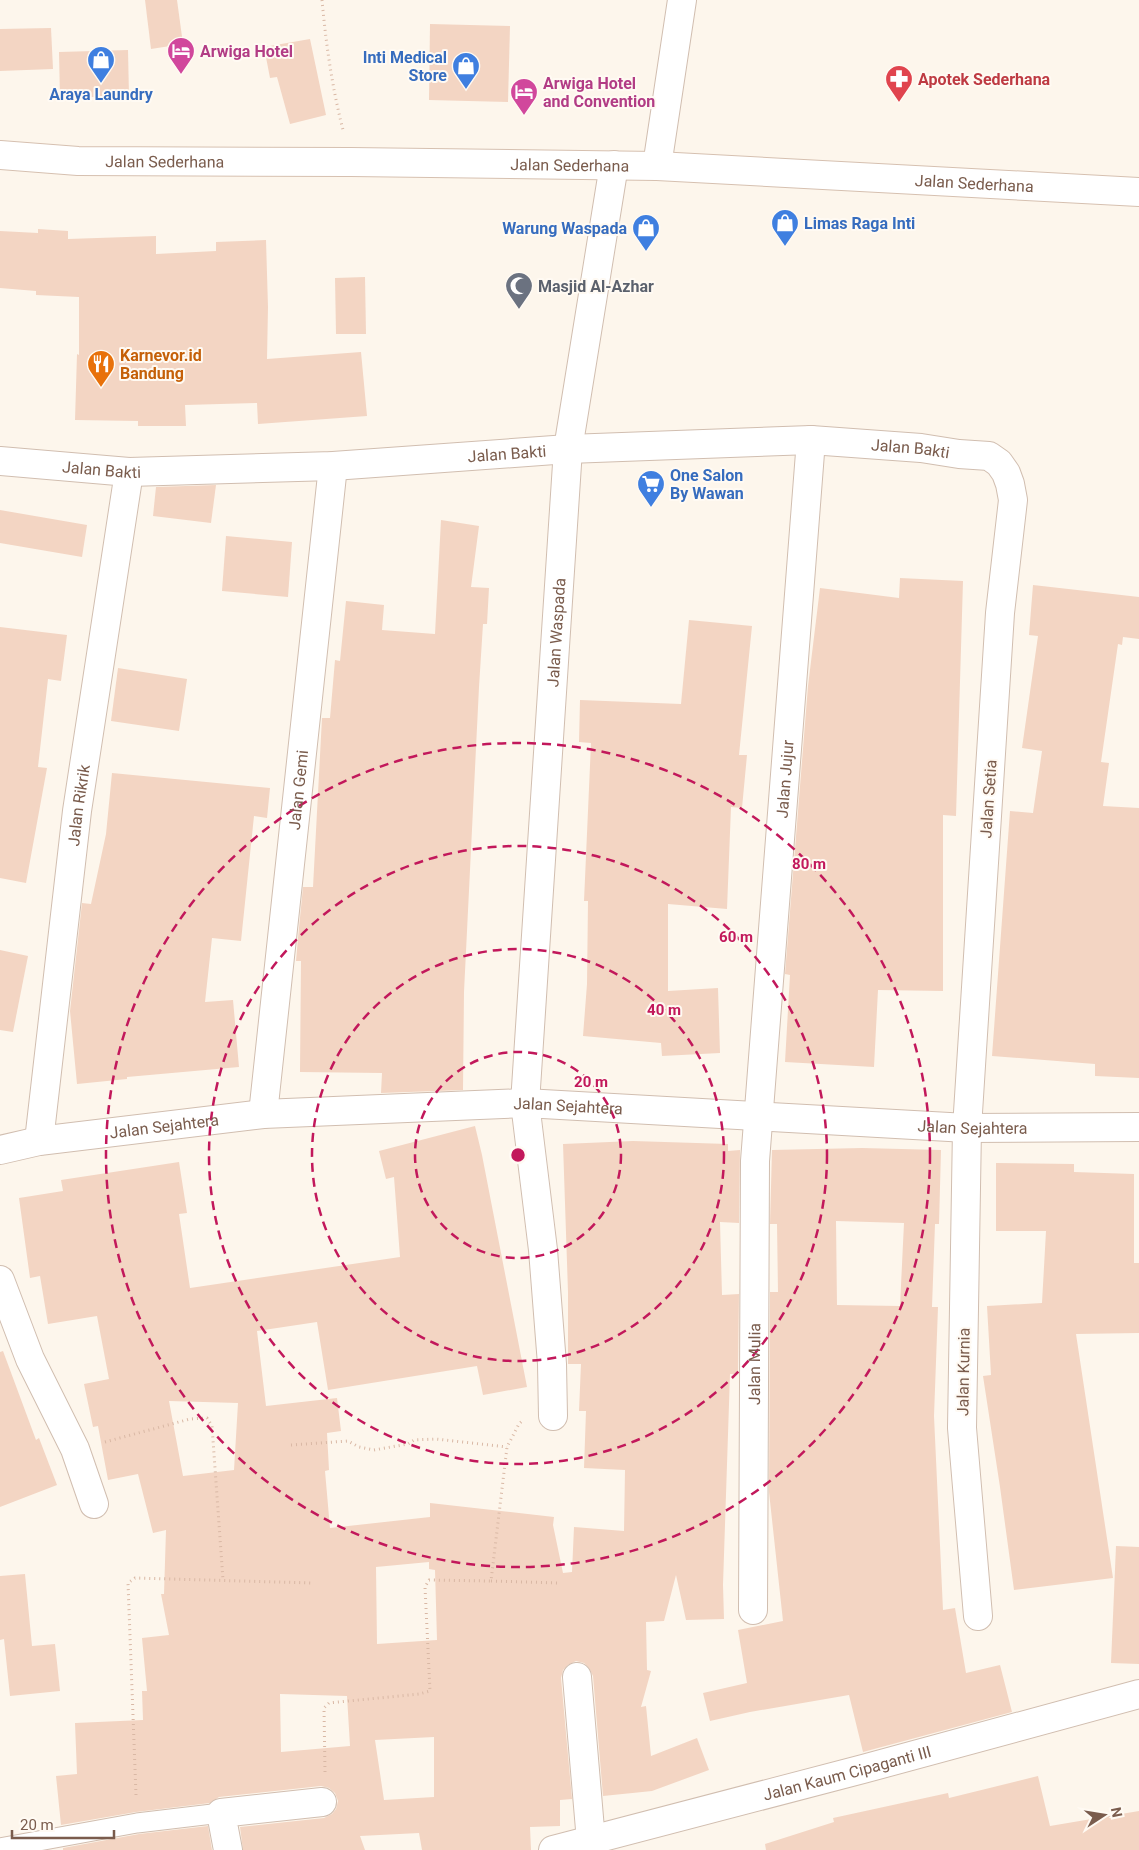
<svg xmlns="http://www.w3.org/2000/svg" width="1139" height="1850" font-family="Roboto,sans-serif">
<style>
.building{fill:#f3d5c3;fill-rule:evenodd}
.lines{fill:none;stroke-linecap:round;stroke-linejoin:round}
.lane-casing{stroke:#d1beb0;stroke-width:21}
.street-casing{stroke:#d1beb0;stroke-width:30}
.secondary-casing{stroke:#d6c0b0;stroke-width:30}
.path{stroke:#d9b8a5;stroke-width:3;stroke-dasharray:1 4;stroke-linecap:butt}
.lane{stroke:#fff;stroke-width:19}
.street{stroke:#fff;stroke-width:28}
.secondary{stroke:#fff;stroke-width:28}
.ring{fill:none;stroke:#c2185b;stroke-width:2.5;stroke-dasharray:9 6}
.labels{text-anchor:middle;stroke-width:4;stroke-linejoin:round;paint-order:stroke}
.hotel-label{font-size:16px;font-weight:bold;fill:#b23c85;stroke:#fffaf3;text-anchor:start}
.shop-label{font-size:16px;font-weight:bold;fill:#366cbe;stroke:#fffaf3;text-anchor:end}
.health-label{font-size:16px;font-weight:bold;fill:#be3a42;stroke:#fffaf3;text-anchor:start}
.street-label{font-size:16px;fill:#7a5c4d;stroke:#fffaf3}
.worship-label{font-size:16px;font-weight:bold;fill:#5b616d;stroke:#fffaf3;text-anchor:start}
.food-label{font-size:16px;font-weight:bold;fill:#c56008;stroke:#fffaf3;text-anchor:start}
.centre{fill:#c2185b;stroke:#fffaf3;stroke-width:2.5}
.ring-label{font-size:15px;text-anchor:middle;font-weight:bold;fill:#c2185b;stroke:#fffaf3;stroke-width:4;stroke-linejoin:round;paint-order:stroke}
</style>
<rect width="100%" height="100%" fill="#fdf6ec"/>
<g class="building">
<path d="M145,0H177L183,44L151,49Z"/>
<path d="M430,24L510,26L508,102L429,100Z"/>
<path d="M51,28L53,69L0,71V29Z"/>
<path d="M310,39L326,115L290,124L277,77L270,78L264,47Z"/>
<path d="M128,50L129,96L60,98L59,52Z"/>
<path d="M38,229L68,231V239L156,236V254L216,251V242L266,240L268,307L267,359L361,352L367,416L258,424L257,403L185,405L186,426H138V421L75,420L77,354L79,355V297L36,295V291L0,288V231L38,233Z"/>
<path d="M365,277L366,334H336L335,278Z"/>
<path d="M216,485L211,523L153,516L156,487Z"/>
<path d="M0,510L87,525L82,557L0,543Z"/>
<path d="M441,520L479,526L471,587L489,588L487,624H483L479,687L464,992L463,1090L381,1093L382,1073L300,1072L301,961H296L298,938L303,887H313L322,718H330L335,660L340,661L346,601L384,605L382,630L435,634Z"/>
<path d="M226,536L292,542L288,597L222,591Z"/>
<path d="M900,578L963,581L956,816L943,815V991L878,990L874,1067L785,1062L790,975L785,974L808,686L820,588L899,598Z"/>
<path d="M1033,585L1139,597V639L1123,637L1122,645L1118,644L1101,762L1109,763L1103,806L1139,808V1078L1095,1076V1064L992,1056L1010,811L1033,813L1042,751L1022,748L1038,636L1029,635Z"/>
<path d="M689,620L752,626L739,755H747L742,808L731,807L727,909L668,904V991L718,988L720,1053L662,1056L661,1043L583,1036L587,984L588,901H584L591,743L579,742L580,700L681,704Z"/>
<path d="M0,627L67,635L61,681L48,679L38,767L47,768L26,883L0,878Z"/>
<path d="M118,668L187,679L179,731L111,721Z"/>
<path d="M112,773L270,788L267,818L254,816L241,941L212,938L205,1002L233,1000L239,1067L127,1077V1079L77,1084L70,1011L82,903L91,904L106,834Z"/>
<path d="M0,950L28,956L13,1032L0,1030Z"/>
<path d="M475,1126L482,1155L527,1387L483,1395L477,1366L328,1390L317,1322L257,1331L266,1406L337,1398L341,1431L327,1433L329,1470L325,1471L330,1528L430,1517V1503L554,1517L553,1525L563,1573L572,1572L574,1527L624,1531L625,1470L584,1468L586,1411H579L581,1364H568V1292L563,1144L633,1141L728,1144V1151L740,1150L739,1223L720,1222L722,1295L739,1294L738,1374H730L723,1585L724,1619L686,1620L676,1575L664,1621L646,1622L647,1670L651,1671L641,1707L646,1706L651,1756L697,1738L709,1770L652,1791L603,1796L593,1676L589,1668L584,1663L576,1661L568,1665L563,1670L561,1678L572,1799L560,1800V1826L530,1827L531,1850H422L419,1833L360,1836L365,1850H243L240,1827L324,1818L332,1814L336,1809L338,1801L335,1793L329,1788L321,1786L219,1797L210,1803L136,1812L61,1825L56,1776L77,1774L75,1723L143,1720L142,1691H147L142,1638L169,1635L161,1594H164L166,1530L153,1533L138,1474L108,1480L98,1426L93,1427L84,1384L109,1379L97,1316L48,1324L40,1276L30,1278L19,1198L63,1191L61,1180L179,1162L187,1213L179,1214L190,1288L400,1257L394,1177L386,1179L379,1151ZM169,1401L238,1403L234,1470L183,1476ZM429,1562V1569L435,1570L437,1640L377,1644L376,1567ZM280,1694L347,1696L350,1746L281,1752ZM434,1737V1797L384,1800L375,1740Z"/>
<path d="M862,1148L941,1150L939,1224H935L932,1307H938L934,1416L943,1610L955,1608L966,1673L1000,1665L1012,1712L863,1752L849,1695L750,1712L710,1721L703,1693L747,1683L738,1630L783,1621L769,1492L770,1292H778L777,1224H770L772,1150ZM836,1221L904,1223L900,1306L837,1305Z"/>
<path d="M996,1163L1074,1164V1172L1134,1174V1263H1139V1333L1076,1334L1113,1578L1014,1590L1000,1487L983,1376L991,1375L987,1306L1042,1303L1046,1231H996Z"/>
<path d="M3,1351L36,1440L39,1438L57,1485L0,1507V1352Z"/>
<path d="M1116,1546L1139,1547V1664L1111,1663Z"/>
<path d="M25,1574L32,1646L55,1644L60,1691L10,1696L4,1639L0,1640V1576Z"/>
<path d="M1038,1776L1050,1826L1139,1811V1850H766L765,1844L834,1822L833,1818L948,1793L949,1798Z"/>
<path d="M208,1826L212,1850H63V1848L139,1834Z"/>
</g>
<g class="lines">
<defs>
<path id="lane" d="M0,1848L137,1823L221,1813"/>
<g id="street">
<path d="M657,166L682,0"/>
<path id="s1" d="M0,461L129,472L333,466L568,449L811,440L921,448L959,454L989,456L999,463L1006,473L1010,484L1013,500L1000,613L967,1128L962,1428L978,1616"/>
<path id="s2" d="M263,1114L333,466"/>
<path id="s3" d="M39,1141L77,811L129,472"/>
<path id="s4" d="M0,1150L39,1141L263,1114L525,1103L967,1128L1139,1127"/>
<path d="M0,1280L30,1359L75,1449L94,1504"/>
<path id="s5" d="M553,1416L552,1364L543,1250L525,1103L568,449L614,165"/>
<path id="s6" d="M753,1610L755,1161L811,440"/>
<path d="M577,1677L591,1841"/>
<path d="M228,1850L221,1813L322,1802"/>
<path id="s7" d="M553,1850L863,1769L1139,1694"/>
</g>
<g id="secondary">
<path id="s8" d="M0,155L78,161L351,162L657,166L1139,192"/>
</g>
</defs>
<use href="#lane" class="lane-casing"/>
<use href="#street" class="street-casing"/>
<use href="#secondary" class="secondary-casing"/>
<g class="path">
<path d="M322,0C326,44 332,87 343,130"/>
<path d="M105,1442L190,1419L207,1418L212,1426L223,1580"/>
<path d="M291,1445L348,1441L359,1447L374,1450L408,1444L414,1440L436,1439L507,1447"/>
<path d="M491,1581L559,1583"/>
<path d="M325,1772L324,1708L329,1703L419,1694L430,1691L425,1587L429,1580L491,1581L507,1447L519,1424L522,1421"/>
<path d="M136,1795L128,1583L135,1578L313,1583"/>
</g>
<use href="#lane" class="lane"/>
<use href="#street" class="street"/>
<use href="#secondary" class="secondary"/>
</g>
<g class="ring">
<circle cx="518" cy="1155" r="103"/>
<circle cx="518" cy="1155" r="206"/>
<circle cx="518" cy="1155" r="309"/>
<circle cx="518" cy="1155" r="412"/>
</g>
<defs>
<symbol id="hotel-pin" viewBox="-11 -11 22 30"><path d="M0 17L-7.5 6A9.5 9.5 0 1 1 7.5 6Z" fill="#d1479c" stroke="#fffaf3"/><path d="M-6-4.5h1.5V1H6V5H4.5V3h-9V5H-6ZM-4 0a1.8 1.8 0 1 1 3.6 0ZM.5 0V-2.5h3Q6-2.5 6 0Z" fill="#fff"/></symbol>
<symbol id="shop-pin" viewBox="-11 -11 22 30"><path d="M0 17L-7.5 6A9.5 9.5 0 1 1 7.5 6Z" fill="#3f7fe0" stroke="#fffaf3"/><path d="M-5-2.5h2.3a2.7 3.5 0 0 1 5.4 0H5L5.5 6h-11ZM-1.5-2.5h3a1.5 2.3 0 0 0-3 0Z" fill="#fff"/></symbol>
<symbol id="pharmacy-pin" viewBox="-11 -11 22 30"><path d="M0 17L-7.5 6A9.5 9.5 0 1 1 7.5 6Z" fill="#e0444e" stroke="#fffaf3"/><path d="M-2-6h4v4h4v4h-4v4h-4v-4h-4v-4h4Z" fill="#fff"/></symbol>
<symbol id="mosque-pin" viewBox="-11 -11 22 30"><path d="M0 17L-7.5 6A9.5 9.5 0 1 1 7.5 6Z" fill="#6b7280" stroke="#fffaf3"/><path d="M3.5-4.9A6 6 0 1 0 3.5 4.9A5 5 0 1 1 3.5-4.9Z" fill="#fff"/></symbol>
<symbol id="restaurant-pin" viewBox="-11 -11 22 30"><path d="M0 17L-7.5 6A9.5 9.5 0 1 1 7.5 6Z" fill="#e8710a" stroke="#fffaf3"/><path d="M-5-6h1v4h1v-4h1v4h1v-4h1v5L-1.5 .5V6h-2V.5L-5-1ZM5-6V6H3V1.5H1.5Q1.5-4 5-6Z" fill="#fff"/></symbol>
<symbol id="supermarket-pin" viewBox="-11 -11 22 30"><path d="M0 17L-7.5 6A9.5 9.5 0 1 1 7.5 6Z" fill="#3f7fe0" stroke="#fffaf3"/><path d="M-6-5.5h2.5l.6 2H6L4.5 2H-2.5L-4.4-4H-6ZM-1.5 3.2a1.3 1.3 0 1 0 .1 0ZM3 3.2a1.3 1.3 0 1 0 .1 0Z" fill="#fff"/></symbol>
</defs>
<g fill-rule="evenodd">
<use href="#hotel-pin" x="165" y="35" width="32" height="43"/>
<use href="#shop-pin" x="85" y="44" width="32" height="43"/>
<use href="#shop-pin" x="450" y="50" width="32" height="43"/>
<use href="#pharmacy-pin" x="883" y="63" width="32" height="43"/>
<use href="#hotel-pin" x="508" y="76" width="32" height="43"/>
<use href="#shop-pin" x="769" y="207" width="32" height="43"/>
<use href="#shop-pin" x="630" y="212" width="32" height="43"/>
<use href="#mosque-pin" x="503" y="270" width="32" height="43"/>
<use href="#restaurant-pin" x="85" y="348" width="32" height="43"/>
<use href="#supermarket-pin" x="635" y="468" width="32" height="43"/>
</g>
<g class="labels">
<g class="hotel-label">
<text x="200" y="57">Arwiga Hotel</text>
<text x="543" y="89">Arwiga Hotel<tspan x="543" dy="18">and Convention</tspan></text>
</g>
<g class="shop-label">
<text x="447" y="63">Inti Medical<tspan x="447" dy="18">Store</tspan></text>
<text x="101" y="100" text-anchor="middle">Araya Laundry</text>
<text x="804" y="229" text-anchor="start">Limas Raga Inti</text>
<text x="627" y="234">Warung Waspada</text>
<text x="670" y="481" text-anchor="start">One Salon<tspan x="670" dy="18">By Wawan</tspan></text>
</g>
<g class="health-label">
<text x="918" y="85">Apotek Sederhana</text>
</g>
<g class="street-label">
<text dy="6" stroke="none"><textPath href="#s8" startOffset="165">Jalan Sederhana</textPath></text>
<text dy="6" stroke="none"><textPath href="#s8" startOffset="570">Jalan Sederhana</textPath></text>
<text dy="6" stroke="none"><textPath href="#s8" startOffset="975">Jalan Sederhana</textPath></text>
<text dy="6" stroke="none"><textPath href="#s1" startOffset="912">Jalan Bakti</textPath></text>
<text dy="6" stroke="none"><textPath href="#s1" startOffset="508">Jalan Bakti</textPath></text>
<text dy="6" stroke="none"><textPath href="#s1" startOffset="102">Jalan Bakti</textPath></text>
<text dy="6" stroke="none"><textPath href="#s5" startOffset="786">Jalan Waspada</textPath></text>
<text dy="6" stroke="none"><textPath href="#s6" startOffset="832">Jalan Jujur</textPath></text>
<text dy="6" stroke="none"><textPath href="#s2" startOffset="326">Jalan Gemi</textPath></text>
<text transform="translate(988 799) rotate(-86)" y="6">Jalan Setia</text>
<text dy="6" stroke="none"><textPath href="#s3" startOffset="338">Jalan Rikrik</textPath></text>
<text dy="6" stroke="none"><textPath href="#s4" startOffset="571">Jalan Sejahtera</textPath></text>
<text dy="6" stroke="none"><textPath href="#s4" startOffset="166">Jalan Sejahtera</textPath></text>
<text dy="6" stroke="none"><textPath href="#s4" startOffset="976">Jalan Sejahtera</textPath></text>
<text dy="6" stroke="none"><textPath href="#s6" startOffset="246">Jalan Mulia</textPath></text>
<text transform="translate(963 1372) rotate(-89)" y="6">Jalan Kurnia</text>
<text dy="6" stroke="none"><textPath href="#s7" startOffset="304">Jalan Kaum Cipaganti III</textPath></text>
</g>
<g class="worship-label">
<text x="538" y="292">Masjid Al-Azhar</text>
</g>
<g class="food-label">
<text x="120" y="361">Karnevor.id<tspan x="120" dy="18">Bandung</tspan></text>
</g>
</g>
<circle cx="518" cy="1155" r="8" class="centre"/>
<g class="ring-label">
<text x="809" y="869">80 m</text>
<text x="736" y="942">60 m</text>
<text x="664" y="1015">40 m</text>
<text x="591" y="1087">20 m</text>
</g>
<g transform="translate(1104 1815) rotate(78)" stroke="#fffaf3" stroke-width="4" paint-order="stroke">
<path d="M0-4L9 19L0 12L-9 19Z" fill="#7a5c4d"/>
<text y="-8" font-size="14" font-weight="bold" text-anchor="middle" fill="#7a5c4d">N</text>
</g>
<path d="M12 1830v8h102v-8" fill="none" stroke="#7a5c4d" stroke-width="2.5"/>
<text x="20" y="1830" font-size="15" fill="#7a5c4d" stroke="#fffaf3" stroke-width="4" paint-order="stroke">20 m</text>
</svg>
